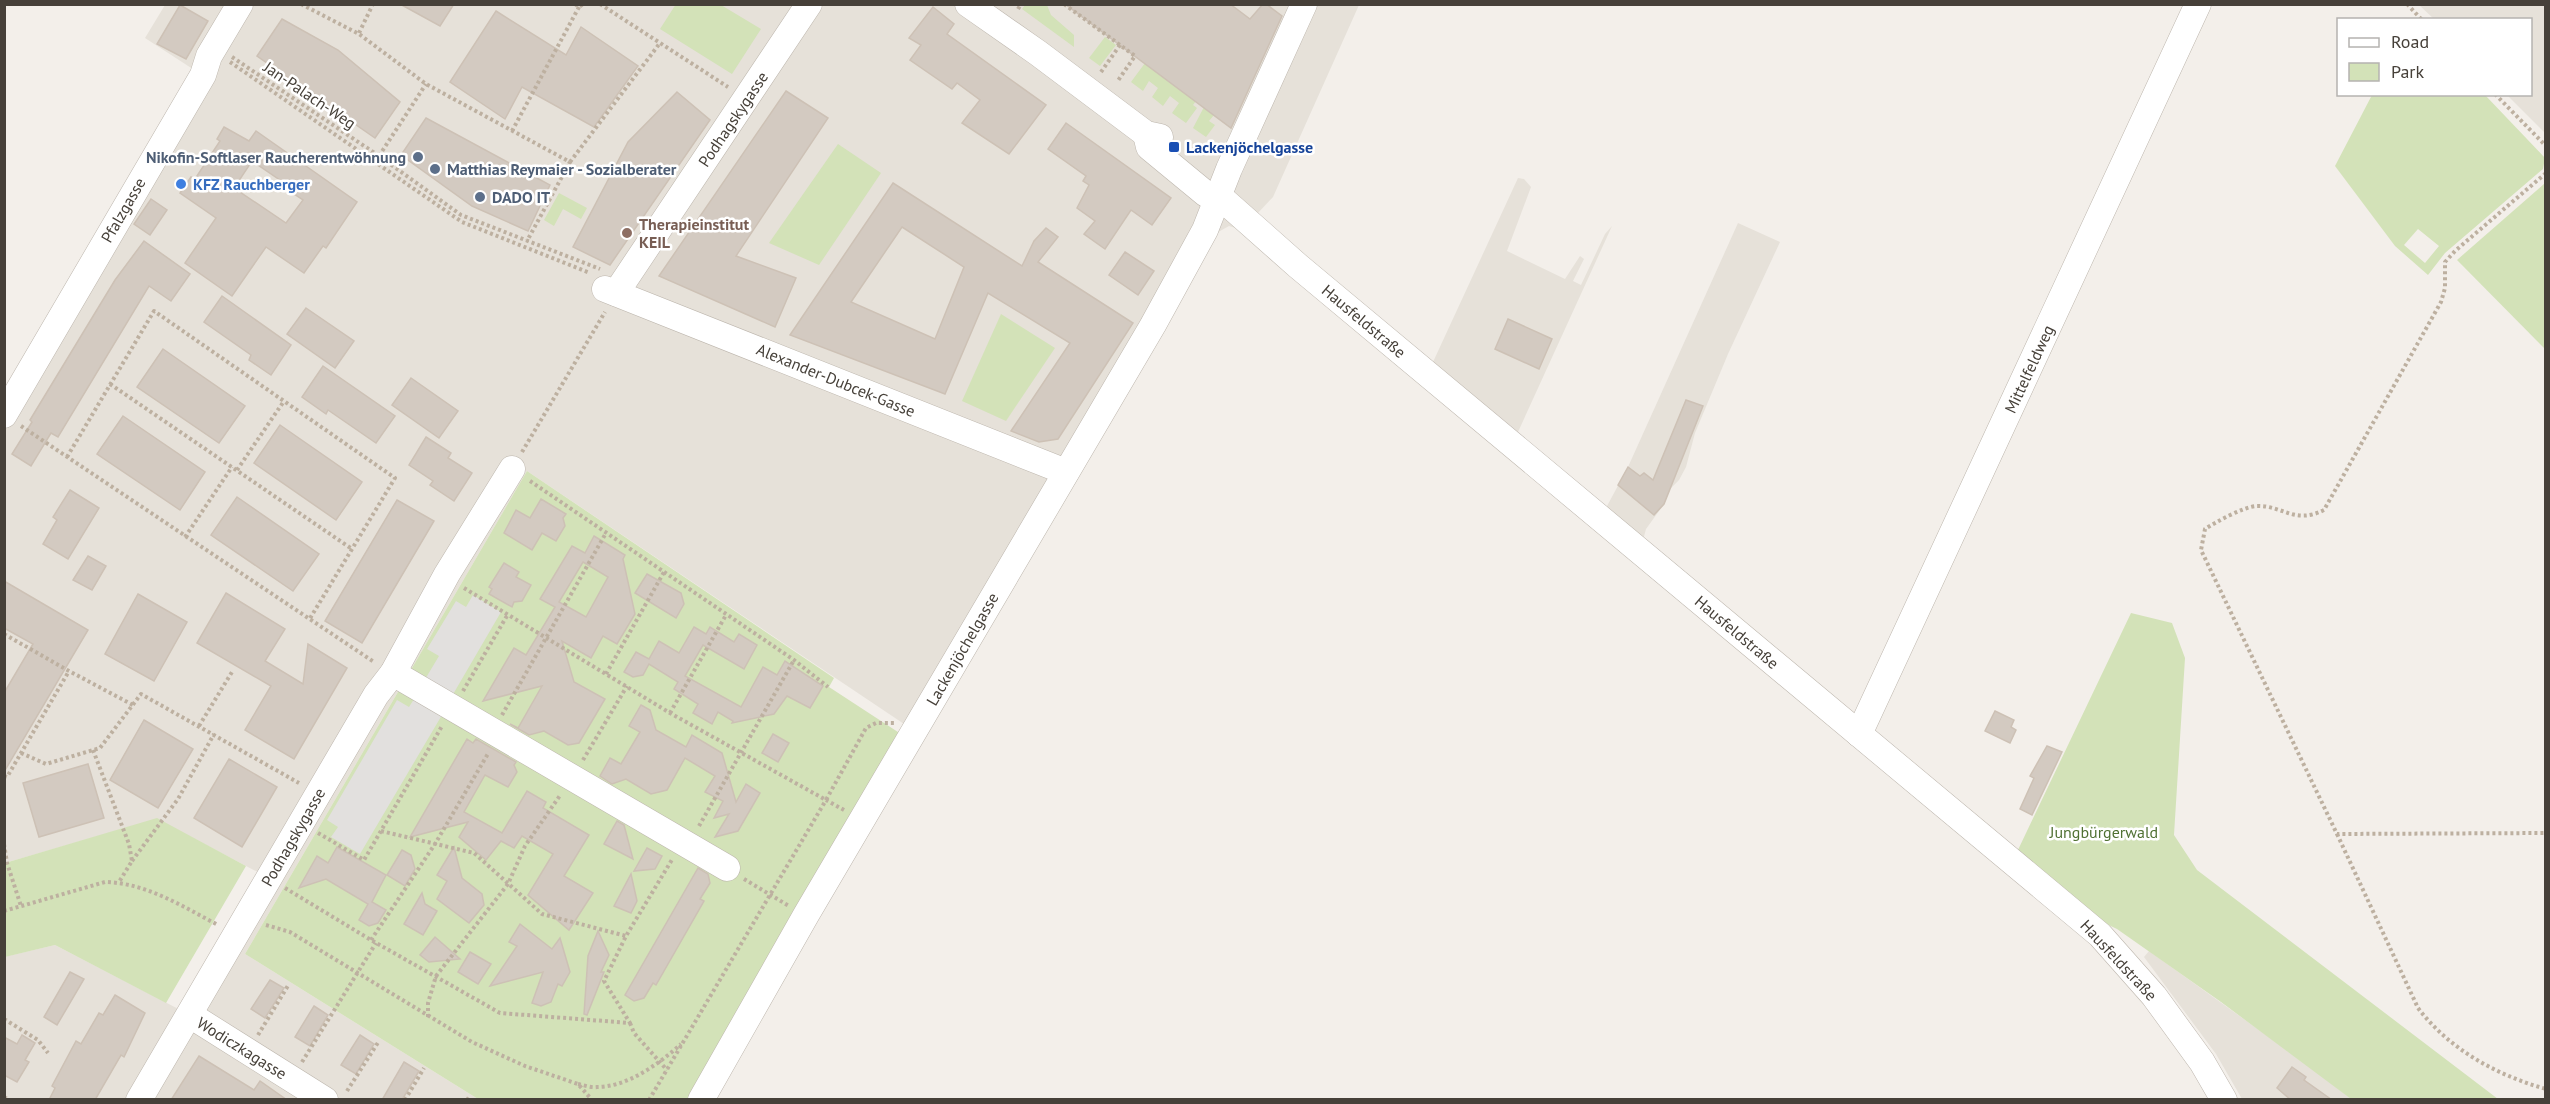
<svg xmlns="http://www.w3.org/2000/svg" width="2550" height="1104" font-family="'PT Sans',sans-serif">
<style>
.residential{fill:#e6e1d9}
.green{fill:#d3e2b8;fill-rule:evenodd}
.parking{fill:#e2e0de}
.building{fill:#d3cac1;stroke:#cdc1b5;stroke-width:1.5;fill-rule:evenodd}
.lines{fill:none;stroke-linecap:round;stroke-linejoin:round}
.minor-casing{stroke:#bdb6ad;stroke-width:27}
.path{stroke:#bdb0a0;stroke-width:4;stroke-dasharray:3 3;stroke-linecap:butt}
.minor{stroke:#fff;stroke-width:26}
.transit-dot{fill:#1a4fb4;stroke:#fff;stroke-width:2}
.service-dot{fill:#5c6f8a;stroke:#fff;stroke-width:2}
.shop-dot{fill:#3f7fe0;stroke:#fff;stroke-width:2}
.education-dot{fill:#8d6e63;stroke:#fff;stroke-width:2}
.labels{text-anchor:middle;stroke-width:5;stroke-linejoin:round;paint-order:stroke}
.street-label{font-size:16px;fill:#464039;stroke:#fff}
.transit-label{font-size:16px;font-weight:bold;fill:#164399;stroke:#fff;text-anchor:start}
.service-label{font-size:16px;font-weight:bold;fill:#4e5e75;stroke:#fff;text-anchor:start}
.shop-label{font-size:16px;font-weight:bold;fill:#366cbe;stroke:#fff;text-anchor:start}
.education-label{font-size:16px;font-weight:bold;fill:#785e54;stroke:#fff;text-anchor:start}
.park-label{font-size:16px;fill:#507133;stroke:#fff}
</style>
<rect width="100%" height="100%" fill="#f3efea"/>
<g class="residential">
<path d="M165,5H1359L1273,197L1242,230L1229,226L1220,231L1212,239L910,728L527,471L245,954L478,1099H5L4,957L55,945L190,1015L269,878L157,819L5,863V415L202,75L145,38Z"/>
<path d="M2419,5H2545V133L2507,95L2530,94V20L2434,19Z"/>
<path d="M1518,178L1524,179L1531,187L1507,251L1565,279L1580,256L1584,259L1573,281L1581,285L1605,234L1612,226L1518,432L1433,362Z"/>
<path d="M1738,223L1780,242L1728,354L1695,433L1686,467L1679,480L1670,489L1664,504L1646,529L1642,544L1606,508L1628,467Z"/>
<path d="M2149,951L2312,1068L2351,1099H2242L2216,1054L2144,957Z"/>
</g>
<g class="green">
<path d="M676,4L721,5L761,29L732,74L660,29Z"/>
<path d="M1025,5H1047L1051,15L1074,35V47L1022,9Z"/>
<path d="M1105,37L1116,45L1100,66L1089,58Z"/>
<path d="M1145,63L1196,101L1193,105L1197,108L1186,123L1172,113L1179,103L1170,96L1163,106L1152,97L1158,88L1149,81L1143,91L1131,82Z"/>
<path d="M2372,95H2485L2545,158L2543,169L2445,253L2428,275L2395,246L2335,166ZM2418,229L2439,246L2425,263L2404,245Z"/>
<path d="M1204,107L1214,115L1209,121L1215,125L1206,137L1193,128Z"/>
<path d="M838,144L881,173L819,265L769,243Z"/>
<path d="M2545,183V349L2457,260Z"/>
<path d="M559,193L587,208L581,219L563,209L554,226L544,220Z"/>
<path d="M1001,314L1055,348L1006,421L962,401Z"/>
<path d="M527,471L834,678L829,687L901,734L689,1099H478L245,954Z"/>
<path d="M2131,613L2172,623L2185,658L2174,835L2197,870L2498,1099H2351L2221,1002L2117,929L2094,918L2017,852Z"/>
<path d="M157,818L246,866L166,1003L55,945L5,957V863Z"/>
</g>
<g class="parking">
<path d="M473,595L501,612L452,696L424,681L439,656L427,649L456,601L466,607Z"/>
<path d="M414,699L442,715L360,854L331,837L338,827L327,820L397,700L409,707Z"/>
</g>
<g class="building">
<path d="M400,4H454L440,26Z"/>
<path d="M1065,4H1230L1250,19L1263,4H1266L1282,16L1231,128Z"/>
<path d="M180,5L208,21L186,59L157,44Z"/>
<path d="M933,7L954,24L947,34L1046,105L1009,154L962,123L980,100L957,83L952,89L910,60L921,45L909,38Z"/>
<path d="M496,11L566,55L581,27L638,66L594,127L522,87L505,119L450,82Z"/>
<path d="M282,19L338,50L400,102L375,138L257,56Z"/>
<path d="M786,91L828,118L736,256L796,278L775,327L659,276Z"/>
<path d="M677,92L710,120L610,265L573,247L628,142Z"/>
<path d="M426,118L550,185L528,231L472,206L401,155Z"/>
<path d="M1066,123L1171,198L1152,225L1131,210L1105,249L1084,234L1095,221L1077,208L1089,185L1083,181L1086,176L1048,149Z"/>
<path d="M224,127L249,141L256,131L357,202L326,248L323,246L304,273L266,247L232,296L185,263L216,218L180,193L191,177L195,179L220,141L217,139ZM252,161L290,187L288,190L303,200L286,223L234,188Z"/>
<path d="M893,183L1022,266L1034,241L1046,228L1058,237L1038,262L1133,323L1058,439L1039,442L1011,431L1070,343L988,293L945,394L790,335ZM902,227L964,267L935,339L851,302Z"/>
<path d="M151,199L167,210L150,235L134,224Z"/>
<path d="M144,241L190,274L171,301L149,286L58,437L51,433L31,466L12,454L32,422L30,420L115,280Z"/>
<path d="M1125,252L1154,271L1138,295L1109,275Z"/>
<path d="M222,296L291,345L271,375L249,360L251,355L204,322Z"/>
<path d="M306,308L354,341L335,368L287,334Z"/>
<path d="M1508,319L1552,339L1539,369L1495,349Z"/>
<path d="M163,349L245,406L219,443L137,387Z"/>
<path d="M323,366L395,416L376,443L328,410L326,414L302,397Z"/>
<path d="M411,378L458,411L439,438L392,405Z"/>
<path d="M1686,400L1703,406L1664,504L1654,515L1618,485L1628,467L1640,476L1644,473L1653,480Z"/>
<path d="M123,416L205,472L180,510L97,454Z"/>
<path d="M280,425L362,482L336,520L254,463Z"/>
<path d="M426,437L451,453L448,458L472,473L454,501L430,485L433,481L409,465Z"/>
<path d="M70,490L99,508L68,559L43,544L57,520L53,517Z"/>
<path d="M237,497L319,554L293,591L211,535Z"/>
<path d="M541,499L566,514L563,518L565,526L556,541L542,533L532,550L504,533L516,510L530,518Z"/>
<path d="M397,500L434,521L362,643L325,621Z"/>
<path d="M594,536L625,555L623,559L635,614L617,644L603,636L591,658L562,641L574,682L605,699L579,743L568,745L544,731L529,735L510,724L518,728L542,686L483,701L514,648L526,655L555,607L540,599L572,546L585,553ZM583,562L608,577L586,617L559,602Z"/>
<path d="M88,556L106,566L92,590L73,580Z"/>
<path d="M504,563L519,572L516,577L531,585L522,601L514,602L512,607L489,594L492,589L489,587Z"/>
<path d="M647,574L681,593L684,604L676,618L635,593Z"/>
<path d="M4,581L88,630L4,772V693L33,644L4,628Z"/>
<path d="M226,593L285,629L265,661L303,684L308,644L347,668L294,759L245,730L271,686L197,643Z"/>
<path d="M138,594L187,622L154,681L105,654Z"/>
<path d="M694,627L706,634L710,627L734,642L739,634L757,645L744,669L703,645L685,676L741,707L763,667L777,675L785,661L823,686L810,708L787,696L774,714L732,723L733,721L718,712L712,724L693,713L698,704L674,689L678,682L649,664L643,675L633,677L624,672L636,652L649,659L659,641L679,653Z"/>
<path d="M641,705L650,710L656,730L686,747L692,735L722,753L736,802L746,784L760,793L738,831L715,837L729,814L714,818L723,801L705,792L715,776L685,758L667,790L651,794L626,779L612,784L600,776L610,758L621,764L640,732L629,726Z"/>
<path d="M1995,711L2014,720L2011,727L2016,730L2010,743L1985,731Z"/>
<path d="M144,720L193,749L158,808L110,780Z"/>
<path d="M773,734L789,743L778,762L762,753Z"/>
<path d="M467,739L473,743L476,739L516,762L514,765L517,772L508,787L485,775L464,812L502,833L527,791L546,802L543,808L589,835L564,876L593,893L569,930L528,895L553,854L522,836L514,848L501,841L486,860L459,837L468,822L410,837Z"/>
<path d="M2047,746L2062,752L2032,815L2020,809L2034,778L2030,776Z"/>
<path d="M229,759L277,787L242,847L194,818Z"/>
<path d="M88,764L104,818L39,837L23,783Z"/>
<path d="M617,821L624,825L633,859L604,844Z"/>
<path d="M337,847L386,875L372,902L386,910L378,923L369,926L359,920L368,904L326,879L299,888L317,856L328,863Z"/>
<path d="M454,847L462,878L482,894L484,905L469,923L437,899L447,881L437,875Z"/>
<path d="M647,848L662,856L655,869L634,871Z"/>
<path d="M402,850L411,855L415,869L405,886L387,875Z"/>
<path d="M698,868L708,874L710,883L700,899L704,901L656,985L653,983L644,998L634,1001L625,995Z"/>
<path d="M631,874L637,901L631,913L614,906Z"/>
<path d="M422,893L425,904L437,911L423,935L404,924Z"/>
<path d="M520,924L552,949L560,938L570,972L562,986L558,984L551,1002L541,1006L532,1003L543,972L490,986L517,946L509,942Z"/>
<path d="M598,931L609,955L601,972H604L587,1015L584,1014L588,956Z"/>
<path d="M435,937L460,959L429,962L420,955Z"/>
<path d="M470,952L491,964L478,984L458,972Z"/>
<path d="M70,972L84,979L57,1025L44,1017Z"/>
<path d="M270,980L284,988L265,1018L251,1009Z"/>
<path d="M115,995L145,1013L124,1057L121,1055L95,1100H49L55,1088L52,1086L76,1041L81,1044L99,1013L103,1015Z"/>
<path d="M314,1006L328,1015L310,1046L295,1037Z"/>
<path d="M22,1035L35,1043L25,1060L29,1062L17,1082L4,1075V1037L17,1044Z"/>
<path d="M360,1035L374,1044L356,1074L341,1065Z"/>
<path d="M199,1056L254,1090L260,1081L287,1100H171Z"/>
<path d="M404,1062L419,1071L402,1100H382Z"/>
<path d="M2292,1067L2306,1077L2304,1080L2332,1100H2291L2277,1088Z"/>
</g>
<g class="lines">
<defs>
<g id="minor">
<path d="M968,4L1038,53L1146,134L1160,137"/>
<path d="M1146,134L1149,147L1206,194L1219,196L1298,266L2100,935L2154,996L2202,1062L2224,1100"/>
<path d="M605,289L1066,472"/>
<path d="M616,293L809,4"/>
<path d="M4,415L203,75L209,56L240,4"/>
<path d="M393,673L727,868"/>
<path d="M1859,734L2198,4"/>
<path d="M190,1015L325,1100"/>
<path d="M139,1100L376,695L393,673L447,574L512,469"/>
<path d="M701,1100L806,915L1153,325L1205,230L1229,169L1304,4"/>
</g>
</defs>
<use href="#minor" class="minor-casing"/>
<g class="path">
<path d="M301,4L359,34L426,84L570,162L527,241"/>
<path d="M575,4L579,7L583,4"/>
<path d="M600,4L728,87"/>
<path d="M1064,4L1135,56L1117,82"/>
<path d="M2407,4L2422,20"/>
<path d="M1018,9L1021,4"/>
<path d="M359,33L373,4"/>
<path d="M232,57L379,156L461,215L600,269"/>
<path d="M230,62L462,222L590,273"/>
<path d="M1101,72L1120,45"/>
<path d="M2495,94L2546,146"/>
<path d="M512,131L579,7"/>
<path d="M379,156L426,84"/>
<path d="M570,162L660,43"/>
<path d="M2546,173L2455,251L2445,262V288L2441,302L2324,510C2294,525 2283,505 2256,506C2243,507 2216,522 2205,529L2201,550L2337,834L2546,833"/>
<path d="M110,384L352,549"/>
<path d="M21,426L374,662"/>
<path d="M522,452L605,312"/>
<path d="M67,457L154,311L395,478L309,620"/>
<path d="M237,470L284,401"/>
<path d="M530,481L794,660L828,687"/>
<path d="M185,537L232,467"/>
<path d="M464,588L670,713L826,800L866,728L876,723H896"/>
<path d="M4,634L69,671L133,705"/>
<path d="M606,674L664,572"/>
<path d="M463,691L508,614"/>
<path d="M670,713L726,615"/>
<path d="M502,715L606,533"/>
<path d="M199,726L232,672"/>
<path d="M93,750L129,844L132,861L119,882"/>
<path d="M21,753L46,764L100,748L141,694L299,783"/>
<path d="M583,760L627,686"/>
<path d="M4,776L7,777L69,671"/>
<path d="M699,826L794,660"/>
<path d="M381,831L474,853L542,914L626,936"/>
<path d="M318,833L364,860L442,726"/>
<path d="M2337,834L2418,1008C2449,1049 2496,1075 2546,1089"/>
<path d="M4,844L7,863L21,906"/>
<path d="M132,861L178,799L214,734"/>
<path d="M744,879L789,906"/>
<path d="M285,888L371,940L500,1013L630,1023L604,981L626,936L673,858"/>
<path d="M4,911L105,882C146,883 182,906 218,925"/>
<path d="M266,925L290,932L472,1042L525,1066L578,1084L592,1100"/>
<path d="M371,940L435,844L489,752"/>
<path d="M428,1017V1003L436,976L508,884L525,846L561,794"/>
<path d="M4,1019L38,1040L48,1053"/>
<path d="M630,1023L634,1033L667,1070"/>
<path d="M258,1035L289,984"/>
<path d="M302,1062L376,943"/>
<path d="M578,1084C584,1085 591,1088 597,1087C627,1087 659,1064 681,1044"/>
<path d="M347,1091L379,1041"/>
<path d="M4,1097L9,1100"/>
<path d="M405,1100L424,1068"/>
<path d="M467,1100L469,1097"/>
<path d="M649,1100L826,800L844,810"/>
</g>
<use href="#minor" class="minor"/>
</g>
<rect class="transit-dot" x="1168" y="141" width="12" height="12" rx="3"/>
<g class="service-dot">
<circle cx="418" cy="157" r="6"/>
<circle cx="435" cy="169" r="6"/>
<circle cx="480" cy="197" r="6"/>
</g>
<circle class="shop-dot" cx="181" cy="184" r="6"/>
<circle class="education-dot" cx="627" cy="233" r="6"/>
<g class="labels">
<g class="street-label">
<text transform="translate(310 95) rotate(34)" y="6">Jan-Palach-Weg</text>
<text transform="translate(733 119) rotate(-56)" y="6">Podhagskygasse</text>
<text transform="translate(123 210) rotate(-60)" y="6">Pfalzgasse</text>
<text transform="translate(1364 321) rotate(40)" y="6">Hausfeldstraße</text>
<text transform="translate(2029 369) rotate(-65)" y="6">Mittelfeldweg</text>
<text transform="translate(836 380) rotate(22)" y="6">Alexander-Dubcek-Gasse</text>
<text transform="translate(1737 632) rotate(40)" y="6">Hausfeldstraße</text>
<text transform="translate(962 649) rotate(-60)" y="6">Lackenjöchelgasse</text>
<text transform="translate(293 837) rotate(-60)" y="6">Podhagskygasse</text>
<text transform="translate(2119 960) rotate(47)" y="6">Hausfeldstraße</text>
<text transform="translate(242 1048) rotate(32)" y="6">Wodiczkagasse</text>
</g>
<g class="transit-label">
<text x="1186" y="153">Lackenjöchelgasse</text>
</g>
<g class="service-label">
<text x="406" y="163" text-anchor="end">Nikofin-Softlaser Raucherentwöhnung</text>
<text x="447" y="175">Matthias Reymaier - Sozialberater</text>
<text x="492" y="203">DADO IT</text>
</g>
<g class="shop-label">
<text x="193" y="190">KFZ Rauchberger</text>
</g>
<g class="education-label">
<text x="639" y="230">Therapieinstitut<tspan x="639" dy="18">KEIL</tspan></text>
</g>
<g class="park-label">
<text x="2104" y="838">Jungbürgerwald</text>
</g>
</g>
<rect width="2550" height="1104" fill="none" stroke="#464039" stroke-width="12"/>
<rect x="2337" y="18" width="195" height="78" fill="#ffffff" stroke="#b5b3b0" stroke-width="1.5"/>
<rect x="2349" y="38" width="30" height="9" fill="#ffffff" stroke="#b5b3b0" stroke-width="1.5"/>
<text x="2391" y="48" font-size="18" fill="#464039">Road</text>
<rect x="2349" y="63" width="30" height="18" fill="#d3e2b8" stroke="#b5b3b0" stroke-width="1.5"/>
<text x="2391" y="78" font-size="18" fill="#464039">Park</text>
</svg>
